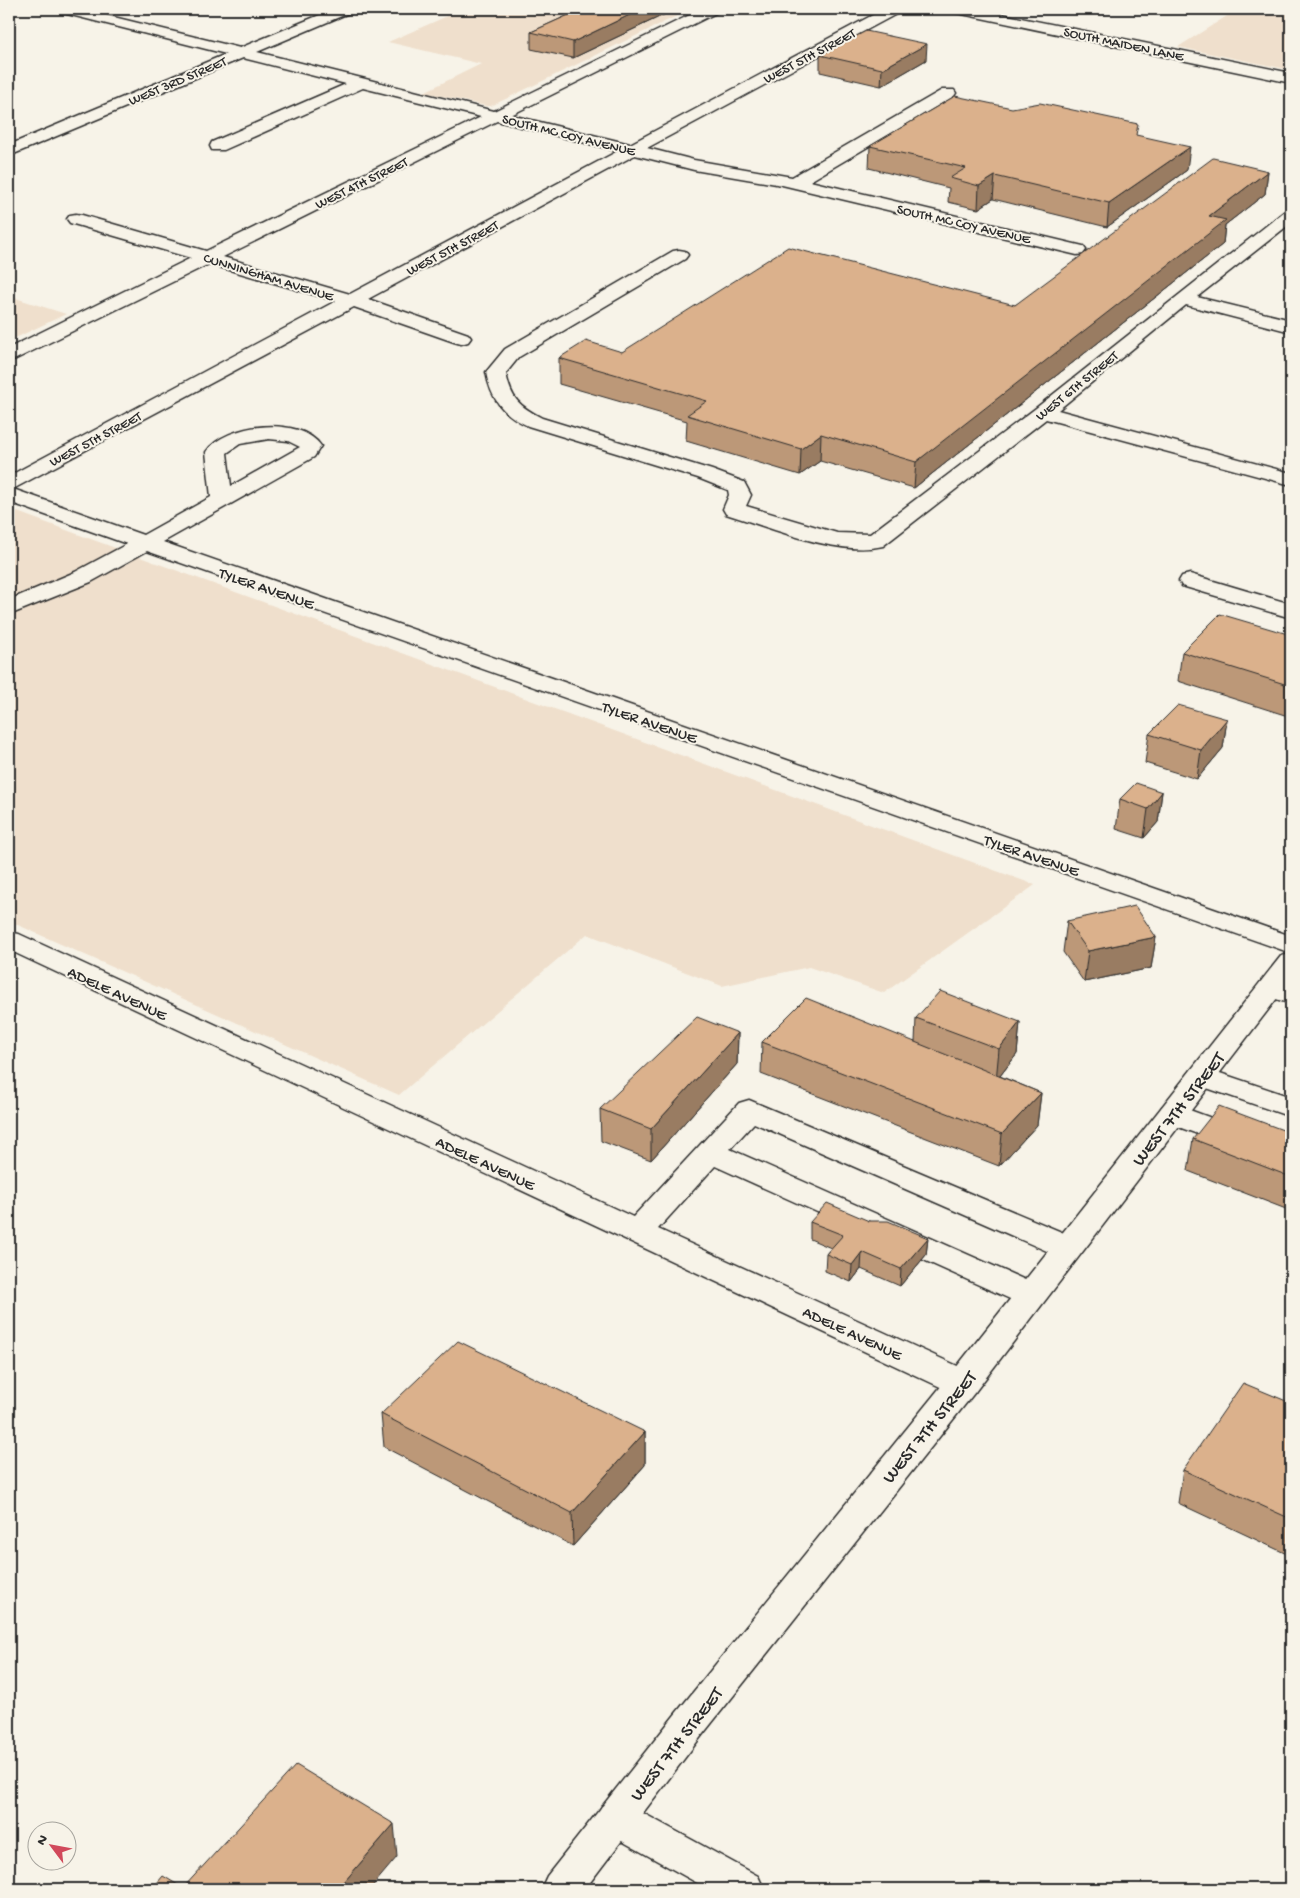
<svg xmlns="http://www.w3.org/2000/svg" width="1300" height="1898" font-family="'Gochi Hand',sans-serif">
<style>
.built{fill:#efdfcc}
.lines{fill:none;stroke-linecap:round;stroke-linejoin:round}
.minor-casing{stroke:#2b2b2b;stroke-width:3}
.major-casing{stroke:#2b2b2b;stroke-width:3}
.minor{fill:#f7f3e8;fill-rule:evenodd}
.major{fill:#f7f3e8;fill-rule:evenodd}
.wall{fill:#bc9878;stroke:#2b2b2b}
.shaded-wall{fill:#997c62;stroke:#2b2b2b}
.building{fill:#dbb18c;stroke:#2b2b2b}
.labels{text-anchor:middle;stroke-width:4;stroke-linejoin:round;paint-order:stroke}
.far-street-label{font-size:14px;fill:#2b2b2b;stroke:#f7f3e8}
.street-label{font-size:16px;fill:#2b2b2b;stroke:#f7f3e8}
.near-street-label{font-size:19px;fill:#2b2b2b;stroke:#f7f3e8}
</style>
<rect width="100%" height="100%" fill="#f7f3e8"/>
<filter id="ink" filterUnits="userSpaceOnUse"><feTurbulence type="fractalNoise" baseFrequency=".02" numOctaves="2"/><feDisplacementMap in="SourceGraphic" scale="10" xChannelSelector="R" yChannelSelector="G"/><feConvolveMatrix kernelMatrix="1 2 1 2 8 2 1 2 1" color-interpolation-filters="sRGB"/></filter>
<g filter="url(#ink)">
<g class="built">
<path d="M433,9H691L491,106H486L424,92L481,64L388,42L452,14Z"/>
<path d="M1238,9H1291V70L1178,47Z"/>
<path d="M9,296L66,314L9,341Z"/>
<path d="M9,509L1035,885L884,993L809,967L722,986L587,934L399,1095L9,921Z"/>
</g>
<g class="lines">
<defs>
<g id="minor">
<path d="M57,9H81L240,48L334,9H353L351,12L257,52L494,111L702,9H720L718,12L511,115L630,144L884,9H902L900,12L647,148L694,160L792,177L942,90H954L956,93L954,96L810,181L1083,246L1086,250L1083,254L1077,255L782,185L694,170L635,155L368,299L468,334L471,338L468,342L461,344L454,342L354,307L13,489L143,535L211,497L206,452C226,423 300,415 321,446L314,457L163,542L1291,936V953L147,551L91,582L9,615V600L75,572L127,544L9,502V476L336,301L209,264L16,359L9,361V348L191,258L70,223L67,219L70,215L76,214L82,215L206,251L481,117L363,88L224,150H212L210,146L212,142L346,84L243,58L9,156V145L226,54L59,12ZM497,121L618,151L350,294L223,257ZM269,439L288,441L300,447L231,486L227,453L240,444Z"/>
<path d="M950,9H977L1291,73V83L957,13L952,12Z"/>
<path d="M1291,210V223L1197,297L1291,320V332L1186,305L1058,410L1291,473V485L1046,419L883,546C838,557 770,527 726,514L723,509L729,495L728,490L698,478L528,426C503,414 491,400 486,372L505,349L673,251L679,250L685,251L688,255L685,259L519,357L506,373C511,399 519,406 542,418L712,470L744,482L751,495L746,506L837,533L870,534L1036,408L1285,211Z"/>
<path d="M1190,574L1291,604V618L1182,586L1179,581L1182,576Z"/>
<path d="M9,932L19,934L633,1217L739,1103L749,1100L1078,1239L1083,1247L1078,1255L1067,1258L1056,1255L754,1123L730,1149L1041,1287L1046,1295L1041,1303L1030,1306L1019,1303L715,1166L658,1229L975,1374L980,1383L975,1392L963,1395L951,1392L9,950Z"/>
<path d="M1271,979L1291,986V1004L1261,994L1257,988L1261,982Z"/>
<path d="M1202,1067L1291,1097V1117L1192,1083L1187,1076L1192,1069Z"/>
<path d="M1173,1104L1291,1147V1168L1162,1121L1158,1114L1162,1107Z"/>
<path d="M616,1801L630,1806L758,1876L764,1889H708L602,1830L596,1818L602,1806Z"/>
</g>
<path id="major" d="M1291,954V980L975,1392L703,1734L585,1889H541L547,1876L677,1712L951,1374L1281,956Z"/>
</defs>
<use href="#minor" class="minor-casing"/>
<use href="#major" class="major-casing"/>
<use href="#minor" class="minor"/>
<use href="#major" class="major"/>
</g>
<g class="wall">
<path d="M582,9H676L573,58L531,49V32Z"/>
<path d="M820,55L926,60L881,86L820,72Z"/>
<path d="M1137,136L1187,170L1107,227L993,199L978,209L948,202L949,188L869,168L870,146Z"/>
<path d="M1268,171L1265,194L1225,225L1223,244L914,488L820,461L800,475L686,441L687,421L559,384V358L622,352L1015,305Z"/>
<path d="M1291,635V717L1178,681L1182,652Z"/>
<path d="M1227,719L1223,748L1197,779L1145,763L1149,734Z"/>
<path d="M1162,792L1158,822L1144,838L1116,829L1120,799Z"/>
<path d="M1067,921L1156,937L1151,968L1084,982L1063,952Z"/>
<path d="M916,1018L1020,1022L1017,1054L1000,1076L1041,1093L1037,1125L999,1166L761,1074L762,1042H915Z"/>
<path d="M738,1033L737,1064L651,1160L601,1141L600,1109Z"/>
<path d="M1291,1133V1211L1188,1171L1193,1139Z"/>
<path d="M869,1221L928,1238L926,1255L900,1286L861,1269L851,1282L825,1271L826,1254L831,1248L810,1239V1222Z"/>
<path d="M1291,1403V1556L1178,1503L1183,1470Z"/>
<path d="M381,1414L645,1432V1465L573,1546L384,1447Z"/>
</g>
<g class="shaded-wall">
<path d="M642,9H676L573,58V42Z"/>
<path d="M927,44L926,60L881,86L882,69Z"/>
<path d="M1190,147L1187,170L1107,227L1109,203Z"/>
<path d="M1268,171L1265,194L1225,225L1223,244L914,488L916,462L1209,216Z"/>
<path d="M995,176L993,199L978,209L979,186Z"/>
<path d="M821,434L820,461L800,475L801,449Z"/>
<path d="M1227,719L1223,748L1197,779L1201,750Z"/>
<path d="M1162,792L1158,822L1144,838L1148,809Z"/>
<path d="M1156,937L1151,968L1084,982L1088,951Z"/>
<path d="M1020,1022L1017,1054L996,1081L999,1049Z"/>
<path d="M738,1033L737,1064L651,1160V1129Z"/>
<path d="M1041,1093L1037,1125L999,1166L1002,1134Z"/>
<path d="M928,1238L926,1255L900,1286L901,1269Z"/>
<path d="M862,1252L861,1269L851,1282L852,1265Z"/>
<path d="M645,1432V1465L573,1546L572,1513Z"/>
<path d="M394,1824L397,1857L370,1889H338Z"/>
</g>
<g class="building">
<path d="M582,9H642L573,42L531,32Z"/>
<path d="M866,31L927,44L882,69L820,55Z"/>
<path d="M955,96L1012,108L1040,103L1138,124L1136,135L1190,147L1109,203L995,176L979,186L950,178L966,168L870,146Z"/>
<path d="M1213,158L1268,171L1209,216L1226,220L916,462L821,434L801,449L687,415L707,401L559,358L586,341L622,352L788,247L1015,305Z"/>
<path d="M1220,614L1291,635V686L1182,652Z"/>
<path d="M1178,705L1227,719L1201,750L1149,734Z"/>
<path d="M1136,783L1162,792L1148,809L1120,799Z"/>
<path d="M1135,906L1156,937L1088,951L1067,921Z"/>
<path d="M940,991L1020,1022L999,1049L916,1018Z"/>
<path d="M806,998L1041,1093L1002,1134L762,1042Z"/>
<path d="M697,1017L738,1033L651,1129L600,1109Z"/>
<path d="M1219,1106L1291,1133V1177L1193,1139Z"/>
<path d="M827,1203L869,1221H888L928,1238L901,1269L862,1252L852,1265L826,1254L843,1235L810,1222Z"/>
<path d="M458,1341L645,1432L572,1513L381,1414Z"/>
<path d="M1243,1383L1291,1403V1519L1183,1470Z"/>
<path d="M296,1765L394,1824L338,1889H152L163,1876L183,1888Z"/>
</g>
</g>
<g class="labels">
<g class="far-street-label">
<text transform="translate(1124 43) rotate(12)" y="5">SOUTH MAIDEN LANE</text>
<text transform="translate(809 55) rotate(-28)" y="5">WEST 5TH STREET</text>
<text transform="translate(177 80) rotate(-23)" y="5">WEST 3RD STREET</text>
<text transform="translate(569 134) rotate(14)" y="5">SOUTH MC COY AVENUE</text>
<text transform="translate(361 182) rotate(-26)" y="5">WEST 4TH STREET</text>
<text transform="translate(964 223) rotate(13)" y="5">SOUTH MC COY AVENUE</text>
<text transform="translate(452 247) rotate(-28)" y="5">WEST 5TH STREET</text>
<text transform="translate(269 276) rotate(17)" y="5">CUNNINGHAM AVENUE</text>
<text transform="translate(1076 385) rotate(-39)" y="5">WEST 6TH STREET</text>
<text transform="translate(95 438) rotate(-28)" y="5">WEST 5TH STREET</text>
</g>
<g class="street-label">
<text transform="translate(267 587) rotate(19)" y="6">TYLER AVENUE</text>
<text transform="translate(650 721) rotate(19)" y="6">TYLER AVENUE</text>
<text transform="translate(1032 854) rotate(19)" y="6">TYLER AVENUE</text>
<text transform="translate(118 992) rotate(25)" y="6">ADELE AVENUE</text>
<text transform="translate(486 1162) rotate(25)" y="6">ADELE AVENUE</text>
<text transform="translate(853 1332) rotate(25)" y="6">ADELE AVENUE</text>
</g>
<g class="near-street-label">
<text transform="translate(1177 1108) rotate(-52)" y="7">WEST 7TH STREET</text>
<text transform="translate(928 1426) rotate(-51)" y="7">WEST 7TH STREET</text>
<text transform="translate(675 1743) rotate(-52)" y="7">WEST 7TH STREET</text>
</g>
</g>
<rect width="1300" height="1898" fill="none" stroke="#f7f3e8" stroke-width="30"/>
<rect x="15" y="15" width="1270" height="1868" fill="none" stroke="#2b2b2b" stroke-width="2" filter="url(#ink)"/>
<g transform="translate(52 1846) rotate(302)"><circle r="24" fill="#f7f3e8" stroke="#a5a39c"/>
<path d="M0-4L9 19L0 12L-9 19Z" fill="#d1495b"/>
<text y="-8" font-size="14" font-weight="bold" text-anchor="middle" fill="#2b2b2b">N</text>
</g>
</svg>
